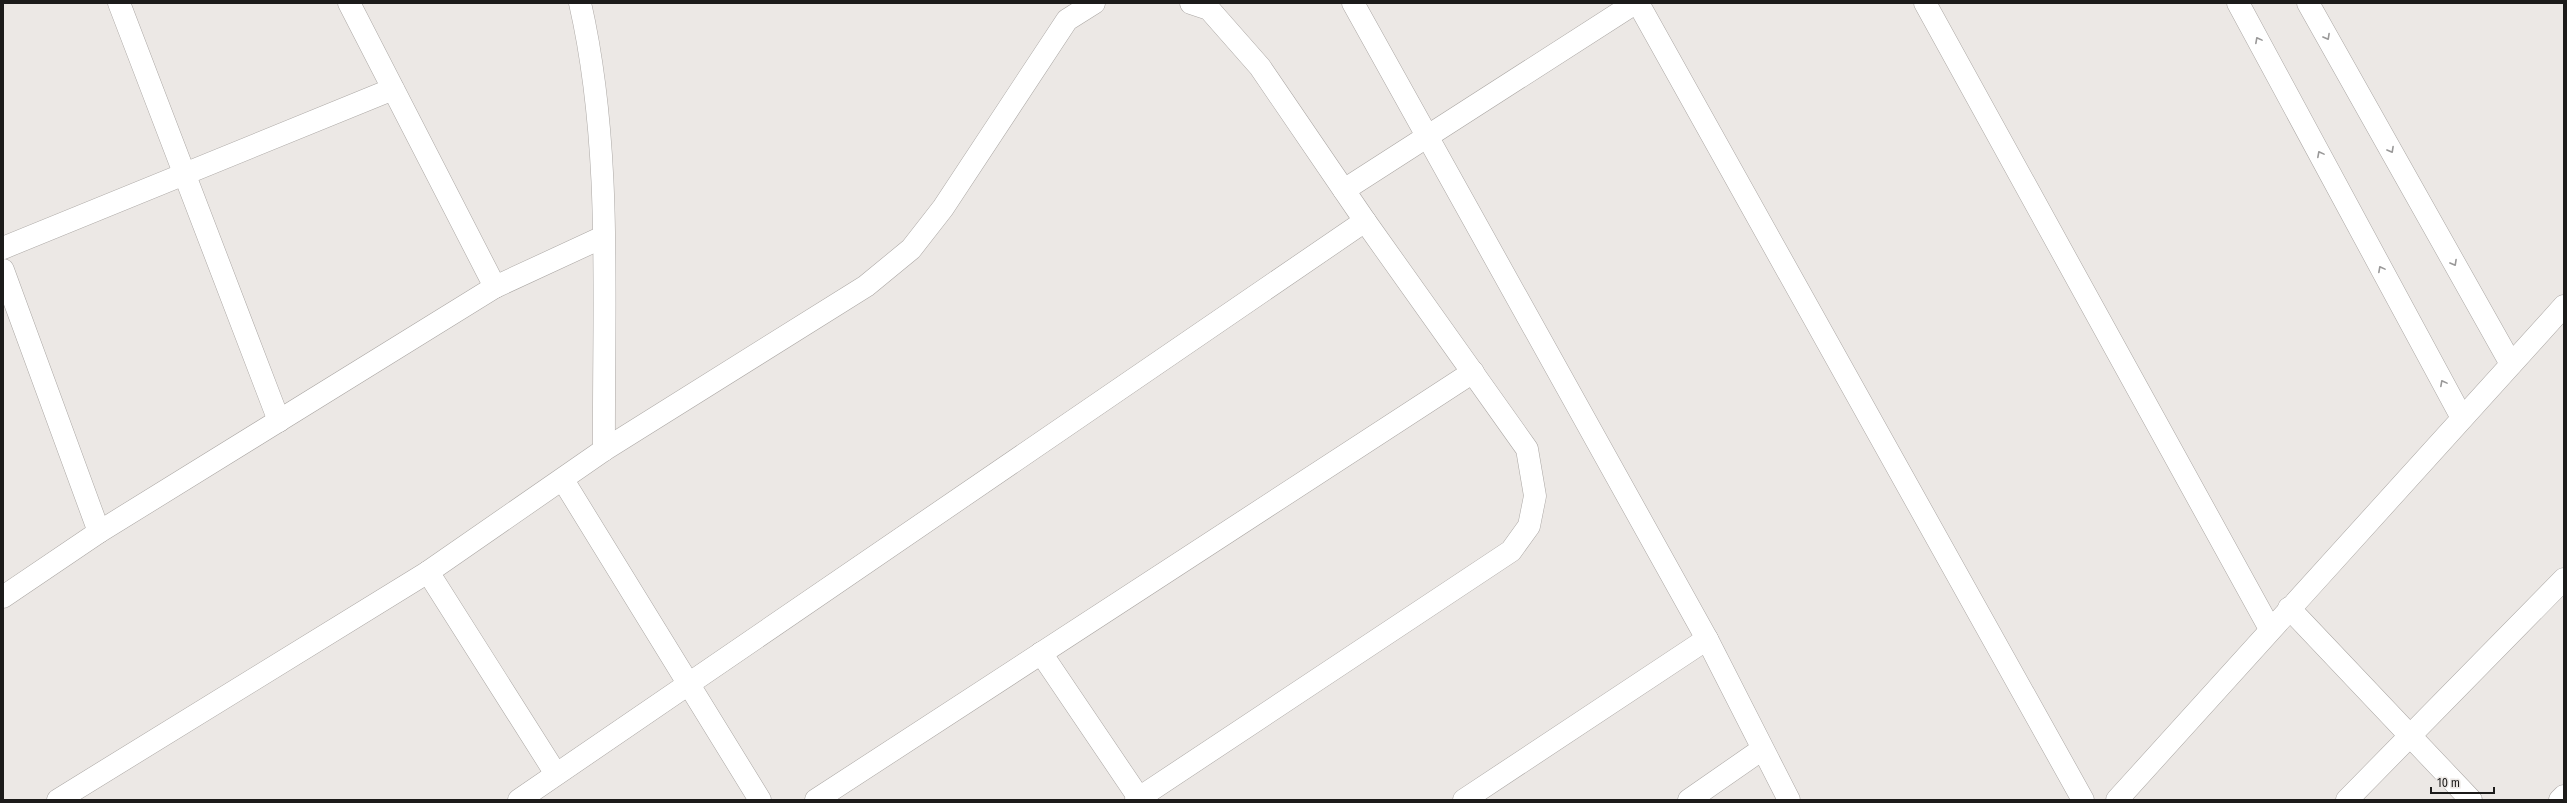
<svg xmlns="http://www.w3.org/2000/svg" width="2567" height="803" font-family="'Fira Sans Condensed',sans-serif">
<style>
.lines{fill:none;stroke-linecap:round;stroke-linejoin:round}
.minor-casing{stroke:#aba7a4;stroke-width:23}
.minor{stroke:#fff;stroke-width:22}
.oneway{stroke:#999898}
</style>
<rect width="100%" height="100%" fill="#ece8e5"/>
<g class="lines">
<defs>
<g id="minor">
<path d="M119,3L279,421"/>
<path d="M349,3L495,287"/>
<path d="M580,3C613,147 603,303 604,450"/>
<path d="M1353,3L1707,639L1789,800"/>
<path d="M1638,3L2083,800"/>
<path d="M1925,3L2270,629"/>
<path d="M2238,3L2462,418"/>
<path d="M2308,3L2511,364"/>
<path d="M1344,190L1635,3"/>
<path d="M3,248L393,89"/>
<path d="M3,270L99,532"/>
<path d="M563,480L760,800"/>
<path d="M428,572L556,774"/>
<path d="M3,597L99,532L495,287L603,237"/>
<path d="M2289,608L2471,800"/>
<path d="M1041,653L1139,798"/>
<path d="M58,800L428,572L604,450L866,286L911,249L943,208L1067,20L1094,3"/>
<path d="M519,800L1365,221"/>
<path d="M816,800L1473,372"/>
<path d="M1136,800L1511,551L1529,526L1535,496L1527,449L1365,221L1260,67L1209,9L1191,3"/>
<path d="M1464,800L1707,639"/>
<path d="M1689,800L1761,750"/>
<path d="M2117,800L2564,306"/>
<path d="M2347,800L2564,579"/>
<path d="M2560,800L2564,796"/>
</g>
</defs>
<use href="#minor" class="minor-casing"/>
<use href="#minor" class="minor"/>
</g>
<defs><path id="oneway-chevron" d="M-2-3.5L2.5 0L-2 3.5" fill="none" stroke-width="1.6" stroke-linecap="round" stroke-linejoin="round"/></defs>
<g class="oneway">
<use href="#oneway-chevron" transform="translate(2327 37) rotate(61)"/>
<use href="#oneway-chevron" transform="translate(2258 40) rotate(-118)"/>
<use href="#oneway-chevron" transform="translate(2391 150) rotate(61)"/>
<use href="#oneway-chevron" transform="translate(2320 154) rotate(-118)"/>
<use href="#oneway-chevron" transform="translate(2454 263) rotate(61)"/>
<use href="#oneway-chevron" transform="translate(2381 269) rotate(-118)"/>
<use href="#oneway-chevron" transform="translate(2443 383) rotate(-118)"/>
</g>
<rect width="2567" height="803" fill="none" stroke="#1c1b1a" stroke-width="8"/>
<path d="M2431 787v6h63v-6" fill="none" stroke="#1c1b1a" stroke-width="2"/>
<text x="2437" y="787" font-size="12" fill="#1c1b1a" stroke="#ece8e5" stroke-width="3" paint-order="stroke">10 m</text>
</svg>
